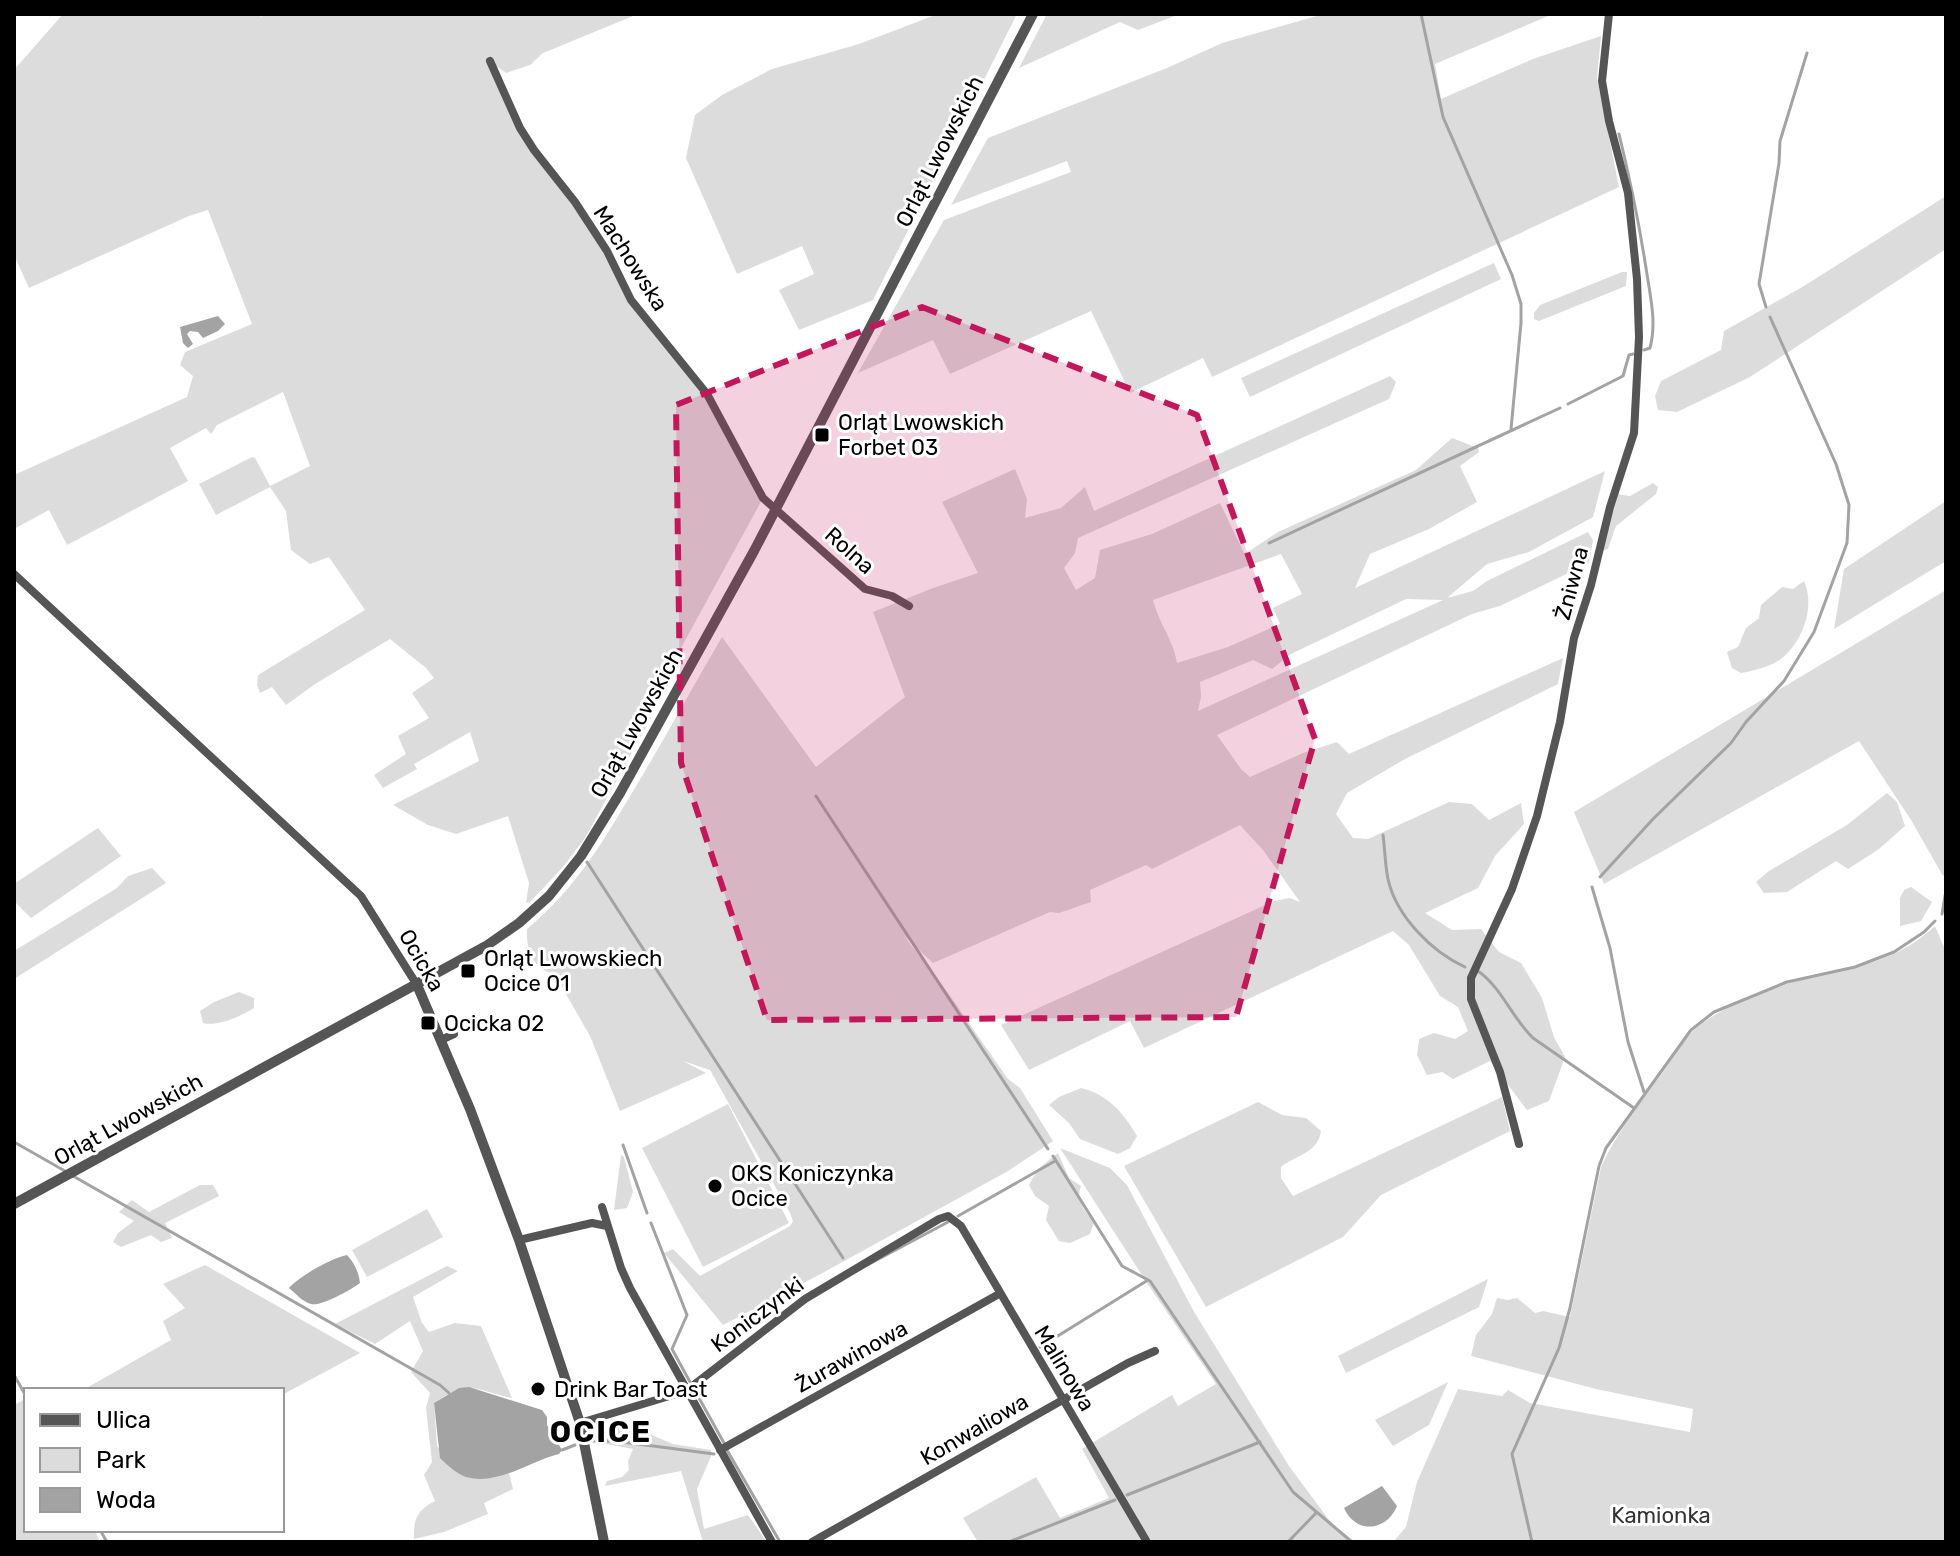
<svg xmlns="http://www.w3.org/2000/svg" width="1960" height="1556" font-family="Rubik,sans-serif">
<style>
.green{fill:#dcdcdc;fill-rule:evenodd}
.water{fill:#a3a3a3}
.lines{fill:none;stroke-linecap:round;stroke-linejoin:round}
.stream{stroke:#a3a3a3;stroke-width:3}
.minor{stroke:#555;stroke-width:8}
.tertiary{stroke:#555;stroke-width:10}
.marked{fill:#c2185b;fill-opacity:0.2;stroke:#c2185b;stroke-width:6;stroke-dasharray:16 10;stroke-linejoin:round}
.poi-dot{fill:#000;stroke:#fff;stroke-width:3}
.labels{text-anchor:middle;stroke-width:6;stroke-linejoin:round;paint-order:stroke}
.street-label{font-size:22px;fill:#000;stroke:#fff}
.poi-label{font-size:22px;fill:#000;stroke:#fff;text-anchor:start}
.park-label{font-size:22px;fill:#333;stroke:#fff}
.district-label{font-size:30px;font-weight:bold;letter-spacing:2px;fill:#000;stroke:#fff}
</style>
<rect width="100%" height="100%" fill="#fff"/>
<g class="green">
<path d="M63,14H260L261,17L265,14H638L543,53L530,65L506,73L491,62L520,128L575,203L631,300L707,394L763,498L646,712L651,718L585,838L563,867L530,902L526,903L529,883L508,816L456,834L428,825L393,805L479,761L470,732L414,764L417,769L383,788L374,775L406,754L398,736L429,718L412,693L434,678L426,668L390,639L315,684L286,705L272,687L260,693L257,685L258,675L365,610L329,557L310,564L291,550L286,511L270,487L216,515L199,484L252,457L255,458L270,486L310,466L283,392L217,425L211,434L206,428L170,448L188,481L67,545L49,510L14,529V475L187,397L193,376L180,365L185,352L252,324L208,210L189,216L29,288L14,255V70Z"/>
<path d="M938,14H1017L873,300L799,330L779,290L814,274L802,246L737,274L686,158L695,115L722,95L772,69L859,44Z"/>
<path d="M1047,14H1180L1138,30L1120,22L1019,68Z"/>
<path d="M1324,14H1553L1435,64L1441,99L1533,59L1601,36L1597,78L1619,187L1212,377L1203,358L1130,393L1091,311L950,374L933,340L858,373L944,220L1071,172L1067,161L951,205L988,138L1167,68L1222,43Z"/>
<path d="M1946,196V249L1750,377L1677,412L1658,410L1655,396L1661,381L1721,350L1724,331L1804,286Z"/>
<path d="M1494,263L1501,279L1250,397L1241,378Z"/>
<path d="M1622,272H1627L1626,286L1539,321L1534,319V313L1540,305Z"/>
<path d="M1390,376L1396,382L1389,399L1078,538L1075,553L1064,568L1076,590L1095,578L1100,550L1152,534L1220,503L1244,553L1248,552L1278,532L1416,470L1452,438L1478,448L1479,452L1460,466L1477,502L1429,529L1370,554L1355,588L1605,471L1593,517L1529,552L1487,564L1447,598L1473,591L1487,581L1588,532L1593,540L1589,563L1500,606L1472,614L1217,735L1241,769L1250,777L1303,753L1337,742L1349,754L1563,658L1558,684L1405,759L1347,793L1336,814L1353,838L1368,839L1449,802L1472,804L1489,820L1521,803L1524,824L1495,856L1478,888L1425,913L1452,930L1481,929L1499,952L1521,963L1542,998L1554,1037L1565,1057L1549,1101L1527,1110L1490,1061L1453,1079L1442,1072L1427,1075L1417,1055L1419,1039L1434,1033L1455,1039L1468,1031L1458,1007L1440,996L1409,945L1393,931L1144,1048L1130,1021L1029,1070L1001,1025L1274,901L1290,898L1300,902L1263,850L1240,825L1152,869L1146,865L1090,890L1091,902L1059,913L1050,912L933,963L904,936L948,993L1008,1079L1020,1088L1053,1141L1008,1171L817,1276L723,1325L664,1253L673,1249L700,1276L790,1226L793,1221L790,1213L710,1070L683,1061L706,1073L620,1111L590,1036L555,975C533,968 526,952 527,929C573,891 599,848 629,798C661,745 691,690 722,637L816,767L905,697L873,612L933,588L978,573L942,502L1015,469L1027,499L1025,518L1061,508L1085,487L1094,511ZM1281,554L1302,594L1273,608L1280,624L1228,647L1177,663C1174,641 1158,622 1153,600ZM1406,599L1443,600L1198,711L1201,697L1200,682L1253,660L1272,669L1291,654Z"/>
<path d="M1653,483L1658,487L1656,494L1616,526L1608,549L1602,551L1617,494L1630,496Z"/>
<path d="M1946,501V561L1834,629L1844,569Z"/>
<path d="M1804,581C1816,607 1802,645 1778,661C1768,667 1752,671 1741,673L1732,668L1727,652L1738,647L1746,628L1759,618L1761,605L1782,587L1793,589Z"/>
<path d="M1946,590V872L1943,876L1911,820L1859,741L1604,884L1574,812Z"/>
<path d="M1887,793L1897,802L1905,826L1879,849L1848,869L1836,861L1787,892L1764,893L1756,882L1769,871L1847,825Z"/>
<path d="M98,828L121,856L31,918L16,903L14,904V884Z"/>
<path d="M152,868L166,883L14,979V951L117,888L128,876Z"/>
<path d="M1911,887L1932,902L1921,921L1900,926V898L1904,890Z"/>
<path d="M1935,926L1946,952V1542H1393L1406,1527L1417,1482L1458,1389L1502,1396L1508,1390L1530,1403L1690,1432L1693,1409L1596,1389L1471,1356L1476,1335L1492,1314L1497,1298L1508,1300L1517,1298L1535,1313L1543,1311L1570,1317L1601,1167C1617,1132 1641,1102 1664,1071C1673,1058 1682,1043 1693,1031C1713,1011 1762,992 1790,983C1844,966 1890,968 1935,926Z"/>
<path d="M239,992L254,998V1008C242,1016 217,1027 203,1023L200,1011L214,1002Z"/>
<path d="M1081,1088C1107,1094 1124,1113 1137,1136L1130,1148L1118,1154L1080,1139L1069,1123L1049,1105L1059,1097Z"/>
<path d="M1502,1097L1510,1131L1381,1195L1343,1237L1206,1307L1124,1166L1258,1102L1282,1115L1306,1118L1321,1131C1318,1153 1296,1155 1281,1167V1178L1293,1196Z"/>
<path d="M728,1104L789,1223L703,1267L642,1148Z"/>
<path d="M1060,1148L1110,1168L1127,1185L1193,1310L1289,1466L1329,1520L1351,1542H978L963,1518L1036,1477L1060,1518L1109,1498L1082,1449L1172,1395L1178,1406L1216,1384L1147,1283Z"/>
<path d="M1058,1153L1069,1178L1081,1186C1075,1202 1086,1211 1094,1223L1090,1234L1070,1243L1059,1241L1046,1220L1049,1206L1035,1196L1029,1185L1038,1169Z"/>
<path d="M621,1155L624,1157L633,1192L627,1208L614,1210Z"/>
<path d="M200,1185H213L219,1196L165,1223L172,1238L161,1242L151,1235L121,1247L113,1242L118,1233L134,1221L119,1212L132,1200L149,1212Z"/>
<path d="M427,1209L443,1237L367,1277L352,1250Z"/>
<path d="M205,1265L360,1353L282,1395V1390H83L171,1340L163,1321L185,1308L163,1284Z"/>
<path d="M447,1266L458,1271L413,1297L422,1323L429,1332L455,1323L481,1326L512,1398C474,1390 470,1378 434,1403L437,1446L466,1477L509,1473L513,1489L484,1503L488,1514L444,1532L414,1539C413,1520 417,1510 435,1501L424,1475L432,1462L426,1408L430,1393L411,1372L423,1351L410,1321L375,1344L335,1324Z"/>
<path d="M1488,1279L1479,1307L1346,1373L1338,1356Z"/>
<path d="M1448,1382L1429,1425L1393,1446L1375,1420Z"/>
<path d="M25,1399L26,1530H94L99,1539L94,1542H14V1405Z"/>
<path d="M607,1426L642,1431L673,1444L711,1450V1456L697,1489L704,1529L748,1515L767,1542H703L681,1471L605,1486L607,1481L622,1477L629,1470L628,1461L633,1449L602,1443L593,1434Z"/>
</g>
<g class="water">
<path d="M218,316L225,324L218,331L203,338L198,332L190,331L187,334L193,344L188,348L183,343L180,327Z"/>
<path d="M347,1255C354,1262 359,1273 360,1283C352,1289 321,1307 311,1304C303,1302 295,1293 289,1288C301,1275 330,1259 347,1255Z"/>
<path d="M469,1387L542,1410L547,1417V1425L562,1450L559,1454C530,1461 498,1486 466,1477C457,1474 447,1465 440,1458L434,1403L459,1388Z"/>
<path d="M1382,1486L1397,1506C1387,1531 1356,1535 1344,1508Z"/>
</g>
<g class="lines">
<g class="stream">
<path d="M1421,14L1443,117L1512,275L1521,304V323L1511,429"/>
<path d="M1619,134C1630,179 1639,223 1646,268C1650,295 1657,322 1650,348L1644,350"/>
<path d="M1766,307L1759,284L1779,163L1780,141L1807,53"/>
<path d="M1568,404L1623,376L1629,355L1633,354"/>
<path d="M1269,543L1560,408"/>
<path d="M816,796L1048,1149"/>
<path d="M1383,835C1385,850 1385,865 1388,879C1396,916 1432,952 1465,967"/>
<path d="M587,862L843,1258"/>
<path d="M1600,877L1653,819L1731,743L1746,722L1784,681L1814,632L1847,543L1849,505L1836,464L1770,317"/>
<path d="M1592,887L1610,948L1628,1042L1644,1092"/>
<path d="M1942,914L1946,890"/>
<path d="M1478,971C1502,988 1512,1018 1533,1038L1634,1108"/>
<path d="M14,1142L65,1171"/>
<path d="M623,1145L647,1213"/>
<path d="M1053,1156L1122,1266L1150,1281L1293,1492L1352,1542"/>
<path d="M73,1176L440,1385L449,1393"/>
<path d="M958,1216L1055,1161"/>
<path d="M651,1223L687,1315L672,1349L690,1382"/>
<path d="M858,1270L948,1222"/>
<path d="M1040,1347L1148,1280"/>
<path d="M14,1375L26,1396"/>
<path d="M694,1389L724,1443"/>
<path d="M593,1441H615L714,1454"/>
<path d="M562,1450L575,1445"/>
<path d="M727,1450L780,1542"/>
<path d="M1127,1495L1260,1442"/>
<path d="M100,1530L107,1542"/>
<path d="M1009,1542L1115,1500"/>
<path d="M1288,1542L1316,1513"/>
<path d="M1532,1542L1512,1454L1559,1348L1570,1308L1599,1166L1606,1148L1691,1030L1714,1012L1787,982L1855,967L1894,952L1924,932L1935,921"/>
</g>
<g class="minor">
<path d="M490,61L520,128L534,150L575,202L607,251L631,300L707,394L763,498L865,589L892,596L909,606"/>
<path d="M14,574L361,896L417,985"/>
<path d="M441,1040L454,1034"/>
<path d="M1519,1144L1500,1072L1471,999V978L1512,889L1537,816L1560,722L1574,638L1591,585L1610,507L1634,433L1639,337L1637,279L1628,193L1609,121L1602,81L1609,14"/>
<path d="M602,1207L621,1268L630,1288L772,1542"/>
<path d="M519,1240L592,1223L607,1226"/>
<path d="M580,1423L686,1391L805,1299L939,1219L948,1216L961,1226L1147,1542"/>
<path d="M720,1450L999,1294"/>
<path d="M812,1542L1128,1363L1155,1351"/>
</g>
<g class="tertiary">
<path d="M417,985L470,1109L519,1240L580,1423L604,1542"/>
<path d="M14,1204L486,946L519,923L549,896L581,856L620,793L754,551L1033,14"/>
</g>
</g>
<path class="marked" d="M922,307L1197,415L1315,739L1236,1017L767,1020L681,763L676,405Z"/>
<g class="poi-dot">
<rect x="814" y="427" width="16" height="16" rx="4"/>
<rect x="460" y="963" width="16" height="16" rx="4"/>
<rect x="420" y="1015" width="16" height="16" rx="4"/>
<circle cx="715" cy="1186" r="8"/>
<circle cx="538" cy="1389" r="8"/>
</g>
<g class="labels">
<g class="street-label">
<text transform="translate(939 151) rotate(-63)" y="8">Orląt Lwowskich</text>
<text transform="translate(631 258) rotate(58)" y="8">Machowska</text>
<text transform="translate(850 550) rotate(42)" y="8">Rolna</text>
<text transform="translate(1571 583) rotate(-75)" y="8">Żniwna</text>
<text transform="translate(636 723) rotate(-61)" y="8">Orląt Lwowskich</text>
<text transform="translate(422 960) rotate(60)" y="8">Ocicka</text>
<text transform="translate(128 1119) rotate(-29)" y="8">Orląt Lwowskich</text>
<text transform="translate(757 1314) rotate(-37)" y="8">Koniczynki</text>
<text transform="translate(851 1356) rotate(-29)" y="8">Żurawinowa</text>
<text transform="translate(1065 1368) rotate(59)" y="8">Malinowa</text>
<text transform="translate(974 1429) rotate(-30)" y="8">Konwaliowa</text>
</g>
<g class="poi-label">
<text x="838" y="430">Orląt Lwowskich<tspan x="838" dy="25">Forbet 03</tspan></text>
<text x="484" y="966">Orląt Lwowskiech<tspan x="484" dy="25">Ocice 01</tspan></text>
<text x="444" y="1031">Ocicka 02</text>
<text x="731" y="1181">OKS Koniczynka<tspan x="731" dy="25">Ocice</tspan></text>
<text x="554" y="1397">Drink Bar Toast</text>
</g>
<g class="park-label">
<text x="1661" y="1523">Kamionka</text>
</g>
<g class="district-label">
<text x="601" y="1442">OCICE</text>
</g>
</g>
<rect width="1960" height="1556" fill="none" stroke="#000000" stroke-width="32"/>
<rect x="24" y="1388" width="260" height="144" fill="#ffffff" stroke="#999999" stroke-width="2"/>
<rect x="40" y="1414" width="40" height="12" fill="#555555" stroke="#999999" stroke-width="2"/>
<text x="96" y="1428" font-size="24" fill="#000000">Ulica</text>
<rect x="40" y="1448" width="40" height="24" fill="#dcdcdc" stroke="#999999" stroke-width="2"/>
<text x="96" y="1468" font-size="24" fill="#000000">Park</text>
<rect x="40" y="1488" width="40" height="24" fill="#a3a3a3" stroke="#999999" stroke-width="2"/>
<text x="96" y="1508" font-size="24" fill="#000000">Woda</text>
</svg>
